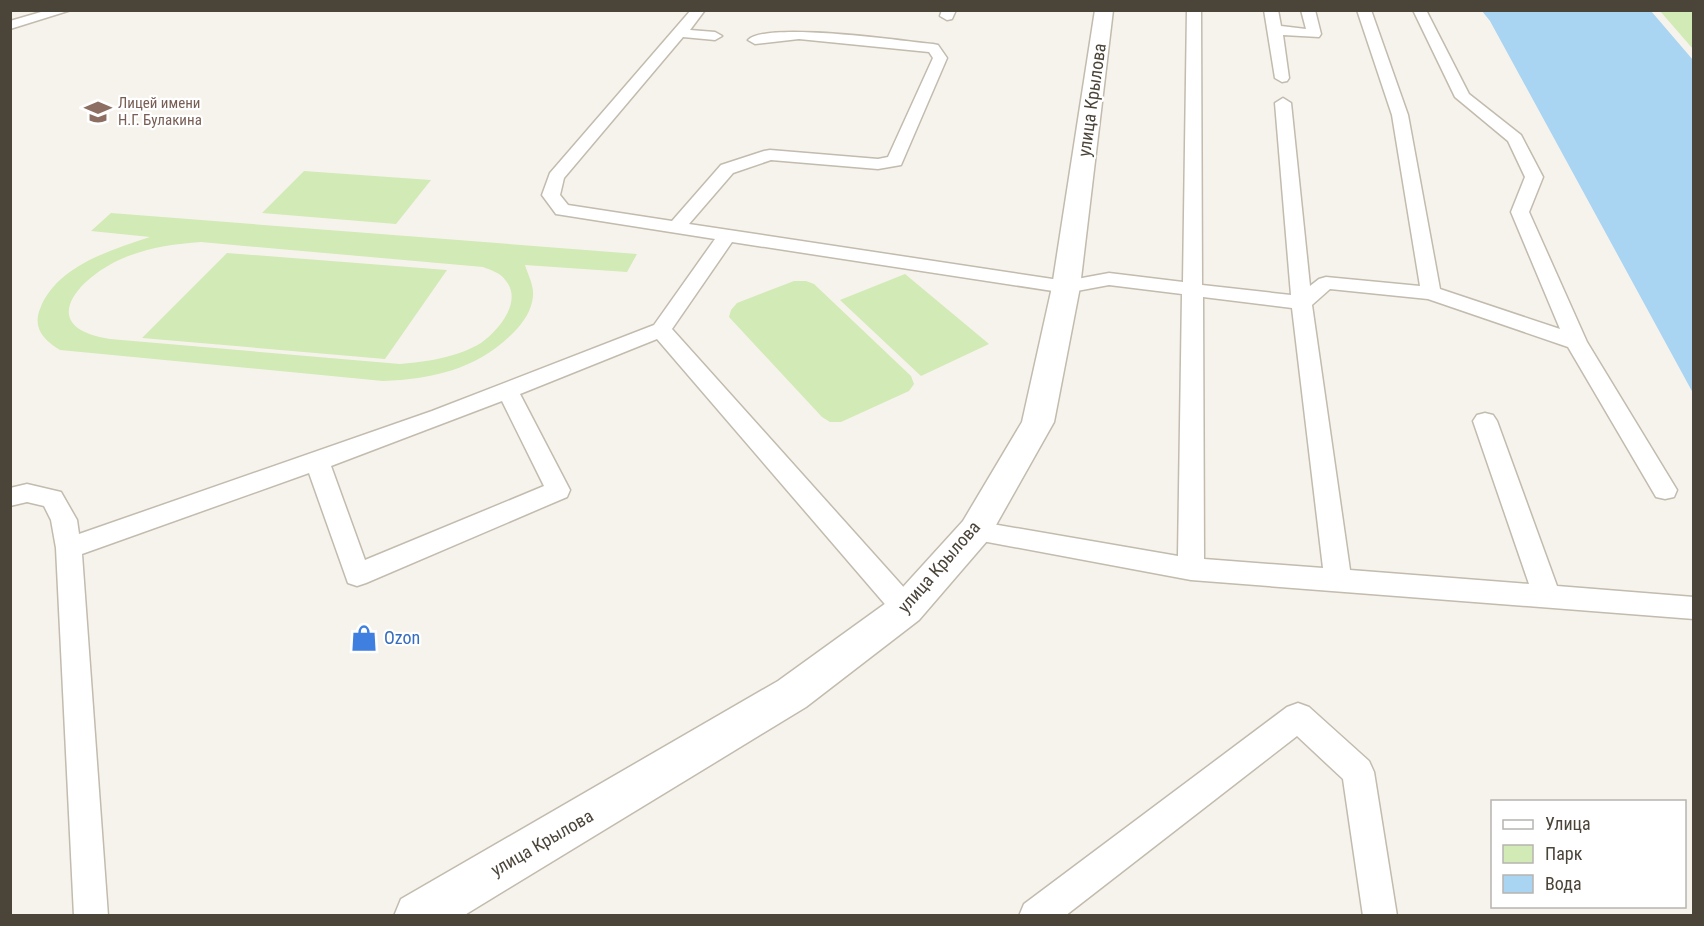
<svg xmlns="http://www.w3.org/2000/svg" width="1704" height="926" font-family="'Roboto Condensed',sans-serif">
<style>
.green{fill:#d2eab5;fill-rule:evenodd}
.water{fill:#a9d4f2}
.lines{fill:none;stroke-linecap:round;stroke-linejoin:round}
.lane-casing{stroke:#c2bbae;stroke-width:3}
.street-casing{stroke:#c2bbae;stroke-width:3}
.lane{fill:#fff;fill-rule:evenodd}
.street{fill:#fff;fill-rule:evenodd}
.labels{text-anchor:middle;stroke-width:4.5;stroke-linejoin:round;paint-order:stroke}
.far-education-label{font-size:15px;fill:#785e54;stroke:#fff;text-anchor:start}
.street-label{font-size:18px;fill:#4b4439;stroke:#fff}
.shop-label{font-size:18px;fill:#366cbe;stroke:#fff;text-anchor:start}
</style>
<rect width="100%" height="100%" fill="#f6f3ec"/>
<g class="green">
<path d="M1660,11H1693V49Z"/>
<path d="M304,171L431,180L396,224L262,213Z"/>
<path d="M111,213L637,254L627,272L525,265C528,275 534,285 533,296C532,310 523,323 514,332C478,369 433,379 383,381L60,350C45,341 32,329 40,309C56,266 111,250 150,237L91,231ZM201,242L483,267C491,270 501,273 506,281C523,302 498,331 481,343C458,357 426,362 400,364L110,339C36,328 76,280 119,260C145,248 173,244 201,242Z"/>
<path d="M227,253L447,270L385,359L142,338Z"/>
<path d="M905,274L989,344L921,376L840,300Z"/>
<path d="M794,281H806L814,284L911,376L914,384L909,391L841,422H830L822,417L729,317L731,310L737,303Z"/>
</g>
<path class="water" d="M1482,11H1651L1693,60V393L1490,21Z"/>
<g class="lines">
<defs>
<g id="lane">
<path d="M48,10H71L10,29V21Z"/>
<path d="M691,10H705L690,30L715,32L722,36L715,40L683,37L564,178L560,195L568,205L672,221L721,165L764,151L770,150L878,159L888,157L933,58L929,52L799,39L755,44L748,40C766,21 902,41 933,44L938,45L947,58L901,165L878,169L771,160L733,173L689,224L1066,281L1109,273L1183,282L1187,10H1201L1202,285L1291,295L1275,103L1283,98L1291,103L1310,286L1319,279L1326,277L1420,286L1392,115L1357,10H1371L1408,115L1440,289L1560,329L1511,212L1525,177L1508,141L1455,97L1413,10H1426L1469,94L1521,135L1543,177L1529,212L1587,342L1677,490L1674,497L1665,499L1656,497L1568,347L1428,299L1330,289L1312,305L1350,570L1529,584L1473,421L1477,415L1485,413L1493,415L1497,421L1557,586L1694,597V619L1191,580L966,538L962,531L966,524L975,521L1178,556L1182,294L1109,285L1066,293L732,242L672,329L916,601L920,609L916,617L906,620L896,617L657,339L520,394L570,490L567,497L366,583L357,586L348,583L309,473L82,554L108,916H74L56,548L51,520L44,506L27,502L10,506V488L27,484L61,492L77,520L79,534L432,411L654,325L715,239L556,214L542,195L550,173ZM1203,297L1292,308L1323,568L1204,559ZM502,401L544,486L365,560L331,466Z"/>
<path d="M942,10H956L952,19L947,20L940,16Z"/>
<path d="M1264,10H1278L1281,26L1306,29L1301,10H1315L1321,34L1319,37L1283,35L1289,78L1287,81L1282,82L1275,78Z"/>
<path d="M1298,703L1309,707L1369,761L1374,772L1397,916H1363L1343,779L1297,736L1065,916H1019L1024,904L1287,707Z"/>
</g>
<path id="street" d="M1095,10H1113L1080,287L1054,422L987,541L919,620L806,707L463,916H394L401,899L778,681L893,598L963,521L1022,422L1052,287Z"/>
</defs>
<use href="#lane" class="lane-casing"/>
<use href="#street" class="street-casing"/>
<use href="#lane" class="lane"/>
<use href="#street" class="street"/>
</g>
<defs>
<symbol id="school-bare" viewBox="-9 -9 18 18"><path d="M0-5L7-2L0 1L-7-2ZM-4 1L0 2.5L4 1V4Q0 6-4 4Z" fill="#8d6e63" stroke="#fff" stroke-width="2.5" paint-order="stroke"/></symbol>
<symbol id="shop-bare" viewBox="-9 -9 18 18"><path d="M-5-2.5h2.3a2.7 3.5 0 0 1 5.4 0H5L5.5 6h-11ZM-1.5-2.5h3a1.5 2.3 0 0 0-3 0Z" fill="#3f7fe0" stroke="#fff" stroke-width="2.5" paint-order="stroke"/></symbol>
</defs>
<g fill-rule="evenodd">
<use href="#school-bare" x="79" y="93" width="38" height="38"/>
<use href="#shop-bare" x="345" y="619" width="38" height="38"/>
</g>
<g class="labels">
<g class="far-education-label">
<text x="118" y="108">Лицей имени<tspan x="118" dy="17">Н.Г. Булакина</tspan></text>
</g>
<g class="street-label">
<text transform="translate(1092 100) rotate(-82)" y="6">улица Крылова</text>
<text transform="translate(939 567) rotate(-49)" y="6">улица Крылова</text>
<text transform="translate(542 843) rotate(-30)" y="6">улица Крылова</text>
</g>
<g class="shop-label">
<text x="384" y="644">Ozon</text>
</g>
</g>
<rect width="1704" height="926" fill="none" stroke="#4b4439" stroke-width="24"/>
<rect x="1491" y="800" width="195" height="108" fill="#ffffff" stroke="#b7b4b0" stroke-width="1.5"/>
<rect x="1503" y="820" width="30" height="9" fill="#ffffff" stroke="#b7b4b0" stroke-width="1.5"/>
<text x="1545" y="830" font-size="18" fill="#4b4439">Улица</text>
<rect x="1503" y="845" width="30" height="18" fill="#d2eab5" stroke="#b7b4b0" stroke-width="1.5"/>
<text x="1545" y="860" font-size="18" fill="#4b4439">Парк</text>
<rect x="1503" y="875" width="30" height="18" fill="#a9d4f2" stroke="#b7b4b0" stroke-width="1.5"/>
<text x="1545" y="890" font-size="18" fill="#4b4439">Вода</text>
</svg>
